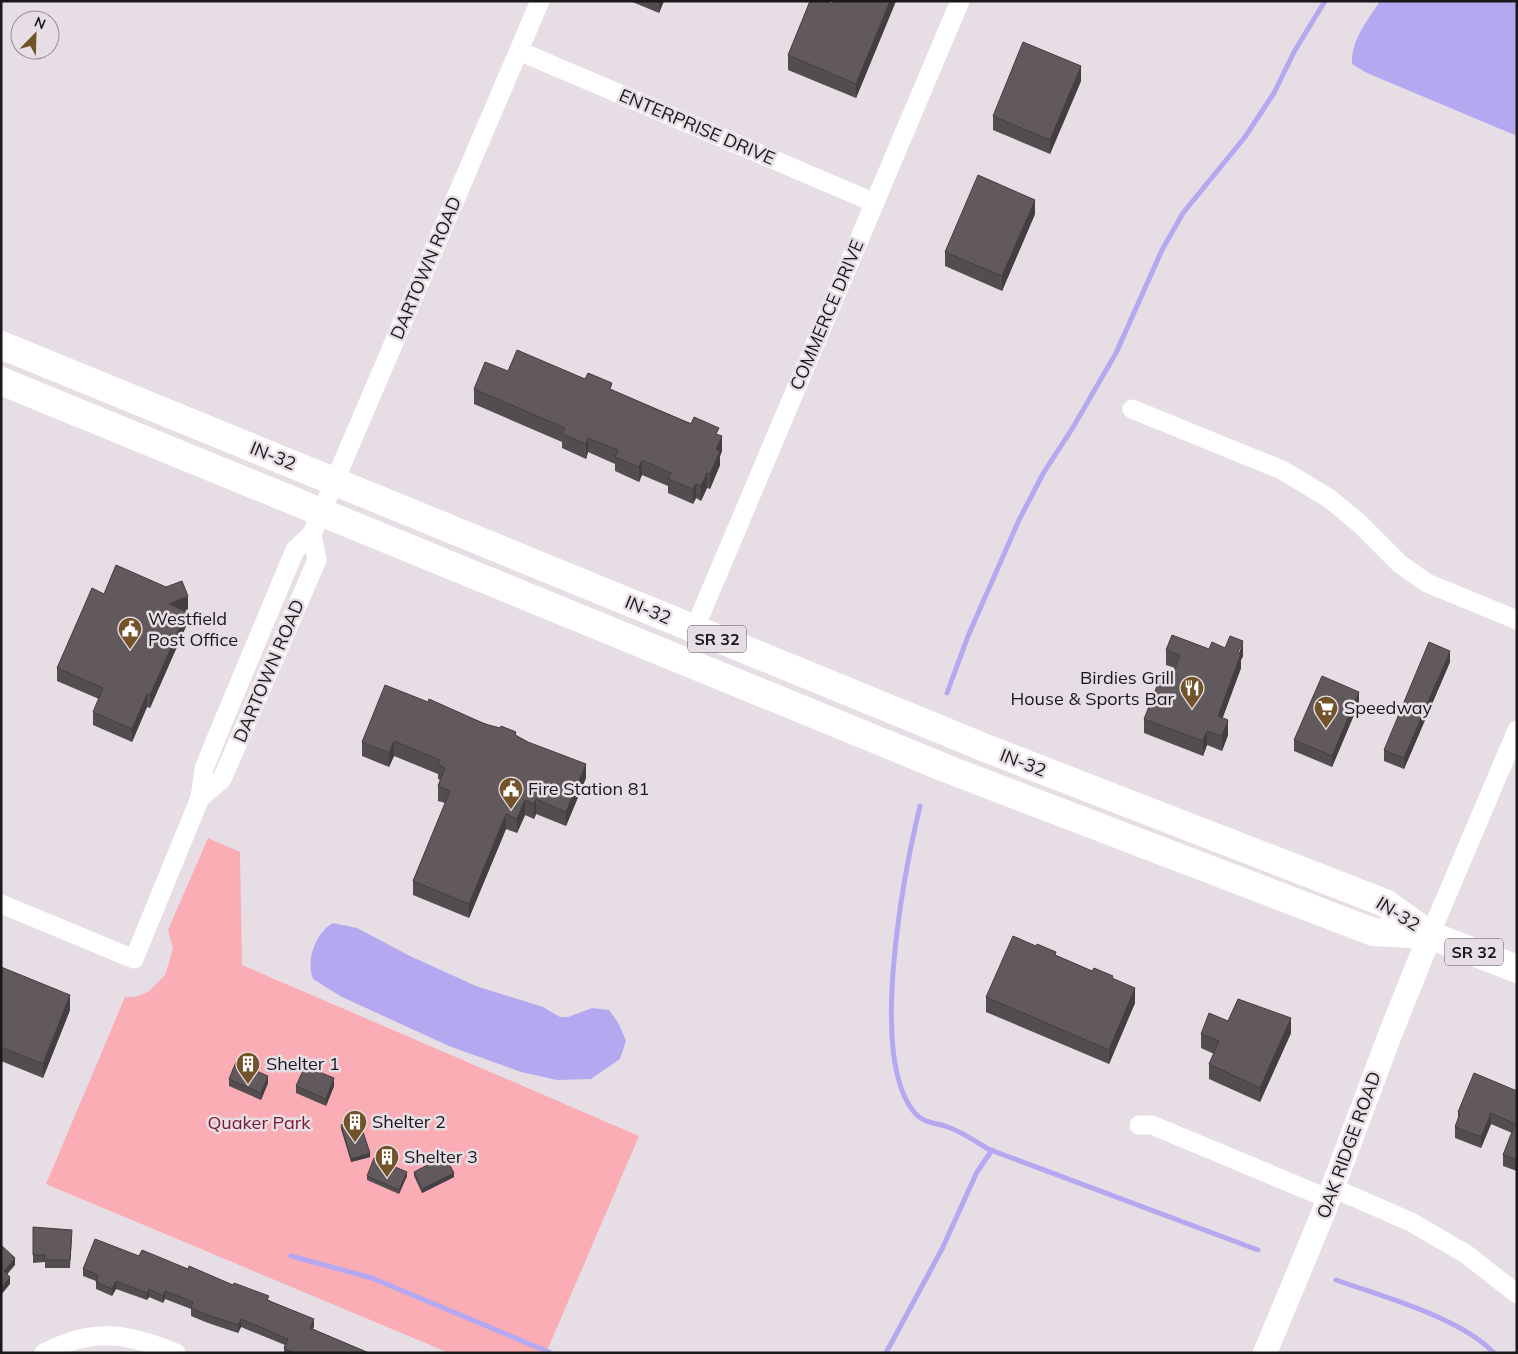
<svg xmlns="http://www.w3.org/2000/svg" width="1518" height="1354" font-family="Mulish,sans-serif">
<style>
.green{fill:#fbadb6}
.water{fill:#b4a9f1}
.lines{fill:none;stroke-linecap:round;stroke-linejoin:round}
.stream{stroke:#b4a9f1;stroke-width:5}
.minor{stroke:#fff;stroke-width:19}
.tertiary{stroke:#fff;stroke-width:24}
.primary{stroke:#fff;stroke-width:28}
.wall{fill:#534d4f}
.shaded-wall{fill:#443e40}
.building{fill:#61595c;stroke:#443e40}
.labels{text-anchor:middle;stroke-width:5;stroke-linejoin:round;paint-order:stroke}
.shield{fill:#e6dee4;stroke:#575357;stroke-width:1}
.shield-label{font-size:16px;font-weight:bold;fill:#1a181a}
.street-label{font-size:18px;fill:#1a181a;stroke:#e6dee4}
.poi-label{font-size:18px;fill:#1a181a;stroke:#e6dee4;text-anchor:start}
.park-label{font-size:18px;fill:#791731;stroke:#e6dee4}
</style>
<rect width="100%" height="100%" fill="#e6dee4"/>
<path class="green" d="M208,838L240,852L242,965L639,1136L546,1353H449L46,1184L125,997H135L148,992L165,975L173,949L168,930Z"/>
<g class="water">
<path d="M1380,1H1517V136L1367,73L1352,64C1351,40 1367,21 1380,1Z"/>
<path d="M333,923L357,928L410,956L476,986L543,1007L560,1017H568L592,1008L609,1010L619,1024L626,1041L620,1059L591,1079L557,1080L521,1072L449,1046L342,997L313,979C306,960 315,933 333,923Z"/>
</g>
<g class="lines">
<g class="stream">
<path d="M947,693L968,636L1019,520L1044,472L1072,429L1116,353L1162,250L1183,213L1245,137L1274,93L1294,52L1325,1"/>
<path d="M920,806C904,873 868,1057 914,1112C924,1124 935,1122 948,1127C962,1132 975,1141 988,1149L1258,1250"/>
<path d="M291,1256L372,1278L551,1353"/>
<path d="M1336,1280C1383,1297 1460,1317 1494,1353"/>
<path d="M886,1353L942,1249L977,1172L992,1150"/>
</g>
<g class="minor">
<path d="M519,51L875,203"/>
<path d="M1132,409L1282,470L1330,499L1360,524L1400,564L1427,583L1517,620"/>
<path d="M694,630L960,1"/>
<path d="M200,798L222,779L317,560L312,534"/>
<path d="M1,904L134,959L200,798L204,769L218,734L295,550L312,534L540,1"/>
<path d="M1430,935L1517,730"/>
<path d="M1139,1125H1152L1329,1199"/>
<path d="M1333,1188L1411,1222L1466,1254L1517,1294"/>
<path d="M44,1353C93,1327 127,1333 176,1353"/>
</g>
<path class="tertiary" d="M1265,1353L1322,1216L1391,1032L1430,935"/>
<g class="primary">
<path d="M1,345L988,749L1385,903L1430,935L1517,969"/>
<path d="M1,381L950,770L1373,932L1430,935"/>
</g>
</g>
<g class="wall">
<path d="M630,1H664L659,13Z"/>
<path d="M896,1L856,98L788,70V55L832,4Z"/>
<path d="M1081,81L1050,154L993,130V116Z"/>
<path d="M1035,214L1002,291L945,266V252Z"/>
<path d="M508,371L585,379L719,435L722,451L720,456V465L710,489L707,488L701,501L696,498L693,504L668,493V486L642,475L639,482L615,471V464L588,452L586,459L562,448V442L474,404V389Z"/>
<path d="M104,594L188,609L185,611L187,624L150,708L147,707L132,742L93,725V712L99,699L57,681V668Z"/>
<path d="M1166,650L1243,656L1241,660V668L1222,718L1228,735L1222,751L1207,745L1203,756L1144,733V719L1169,684L1175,668L1166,665Z"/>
<path d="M1450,662L1404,769L1384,761V750Z"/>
<path d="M428,702L516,735L586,778L566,826L536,814L534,819L525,815L517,833L506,829L469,918L413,895V881L445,803L438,801V786L440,780L438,779V774L394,756L389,767L362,756V742Z"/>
<path d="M1359,703L1332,767L1294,751V740Z"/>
<path d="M1056,955L1092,971L1113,978L1135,1003L1109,1064L986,1012V997Z"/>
<path d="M1,967L70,1010L43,1078L1,1061Z"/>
<path d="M1228,1021L1291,1033L1260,1102L1209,1079V1064L1214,1054L1201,1048V1034Z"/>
<path d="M229,1079L268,1083L261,1100L229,1086Z"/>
<path d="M296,1086H334L326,1106L296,1093Z"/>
<path d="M1517,1091V1171L1503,1166V1155L1512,1133L1491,1124L1481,1148L1455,1138V1127L1458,1120V1112Z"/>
<path d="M341,1125L370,1157L351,1162L341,1129Z"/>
<path d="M414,1172L454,1177L422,1193L414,1176Z"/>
<path d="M367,1176H407L399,1194L367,1180Z"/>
<path d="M33,1227L72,1237L70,1268H45V1262L33,1263Z"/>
<path d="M139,1256L188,1269L269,1300L314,1326L313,1329L369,1353H284V1348L285,1345L241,1327L238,1333L208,1323L191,1316V1309L165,1299L163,1303L149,1297L147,1300L116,1289L112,1296L96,1289V1281L83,1276V1269Z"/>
</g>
<g class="shaded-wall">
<path d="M659,1H664L659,13Z"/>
<path d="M890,1H896L856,98V84Z"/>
<path d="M1081,66V81L1050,154V140Z"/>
<path d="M1035,200V214L1002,291V276Z"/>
<path d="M722,436V451L720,456V465L710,489V474L716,449Z"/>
<path d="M588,438V452L586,459V444Z"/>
<path d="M642,460V475L639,482V467Z"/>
<path d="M707,473V488L701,501V486Z"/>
<path d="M696,484V498L693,504V489Z"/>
<path d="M188,596V609L169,617V604Z"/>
<path d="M187,612V624L150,708V695Z"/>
<path d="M1243,641V656L1241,660V668L1218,731V716Z"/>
<path d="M1450,651V662L1404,769V758Z"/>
<path d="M1359,692V703L1332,767V756Z"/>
<path d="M147,694V707L132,742V729Z"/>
<path d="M1228,720V735L1222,751V736Z"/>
<path d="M1207,731V745L1203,756V741Z"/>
<path d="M394,741V756L389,767V753Z"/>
<path d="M586,764V778L566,826V812Z"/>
<path d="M536,799V814L534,819V804Z"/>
<path d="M525,800V815L517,833V819Z"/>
<path d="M506,814V829L469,918V904Z"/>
<path d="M1135,988V1003L1109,1064V1050Z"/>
<path d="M70,995V1010L43,1078V1064Z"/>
<path d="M1291,1018V1033L1260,1102V1088Z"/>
<path d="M268,1076V1083L261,1100V1093Z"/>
<path d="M334,1078V1086L326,1106V1099Z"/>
<path d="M1491,1113V1124L1481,1148V1137Z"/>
<path d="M370,1153V1157L351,1162V1159Z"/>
<path d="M407,1172V1176L399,1194V1190Z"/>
<path d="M454,1173V1177L422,1193V1189Z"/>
<path d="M15,1258V1265L4,1278V1271Z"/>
<path d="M10,1277V1284L1,1295V1288Z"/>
<path d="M116,1281V1289L112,1296V1289Z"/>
<path d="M149,1289V1297L147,1300V1293Z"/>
<path d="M165,1291V1299L163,1303V1296Z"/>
<path d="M241,1319V1327L238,1333V1325Z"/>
<path d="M314,1319V1326L310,1336V1328Z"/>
</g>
<g class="building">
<path d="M810,1H827L832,4L833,1H890L856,84L788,55Z"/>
<path d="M1023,42L1081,66L1050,140L993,116Z"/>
<path d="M978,175L1035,200L1002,276L945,252Z"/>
<path d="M517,350L585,379L588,373L612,383L610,389L691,424L694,417L719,428L716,434L722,436L716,449L720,451L710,474L707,473L701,486L696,484L693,489L668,479L671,473L642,460L639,467L615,457L618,450L588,438L586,444L562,434L565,428L474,389L485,362L508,371Z"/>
<path d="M116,565L166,587L182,581L188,596L169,604L187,612L150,695L147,694L132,729L93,712L103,688L57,668L92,588L104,594Z"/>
<path d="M1172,635L1209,649L1212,642L1225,648L1230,636L1243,641L1238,652L1241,654L1218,716L1228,720L1222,736L1207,731L1203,741L1144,719L1159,681L1169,684L1180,655L1166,650Z"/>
<path d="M1429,642L1450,651L1404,758L1384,750Z"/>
<path d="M1322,676L1359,692L1332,756L1294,740Z"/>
<path d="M385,685L428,702L429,699L485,724L500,728L501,726L516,732L515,735L528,742L586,764L566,812L536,799L534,804L525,800L517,819L506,814L469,904L413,881L450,791L438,786L445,768L438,764L440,760L394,741L389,753L362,742Z"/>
<path d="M1013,936L1036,946L1037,944L1056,952L1055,955L1092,971L1094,968L1113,976L1112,978L1135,988L1109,1050L986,997Z"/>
<path d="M1,967L70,995L43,1064L1,1047Z"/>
<path d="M1238,999L1291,1018L1260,1088L1209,1064L1219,1041L1201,1034L1209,1013L1228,1021Z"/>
<path d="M236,1062L268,1076L261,1093L229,1079Z"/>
<path d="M305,1066L334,1078L326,1099L296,1086Z"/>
<path d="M1474,1073L1517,1091V1160L1503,1155L1515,1124L1491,1113L1481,1137L1455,1127L1460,1113L1458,1112Z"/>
<path d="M359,1120L370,1153L351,1159L341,1125Z"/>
<path d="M445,1156L454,1173L422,1189L414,1172Z"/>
<path d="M374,1158L407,1172L399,1190L367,1176Z"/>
<path d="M33,1227L72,1230L70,1260H45V1255H33Z"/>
<path d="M95,1239L139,1256L142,1250L188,1269L189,1266L233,1285L234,1283L269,1296L267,1300L314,1319L310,1328L369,1353H294L284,1348L288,1339L241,1319L238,1325L208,1315L191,1308L193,1302L165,1291L163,1296L149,1289L147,1293L116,1281L112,1289L96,1282L98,1275L83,1269Z"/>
<path d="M1,1245L15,1258L4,1271L10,1277L1,1288Z"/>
</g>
<defs>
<symbol id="civic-pin" viewBox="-11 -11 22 30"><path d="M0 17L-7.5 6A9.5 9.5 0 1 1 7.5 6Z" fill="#735329" stroke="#e6dee4"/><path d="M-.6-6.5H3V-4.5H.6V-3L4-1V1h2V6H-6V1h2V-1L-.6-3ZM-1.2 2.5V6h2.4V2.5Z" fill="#fff"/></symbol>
<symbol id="restaurant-pin" viewBox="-11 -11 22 30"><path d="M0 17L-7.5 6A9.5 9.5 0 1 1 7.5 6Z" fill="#735329" stroke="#e6dee4"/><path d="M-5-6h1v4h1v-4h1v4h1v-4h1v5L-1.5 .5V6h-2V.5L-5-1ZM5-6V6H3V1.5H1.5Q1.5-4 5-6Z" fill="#fff"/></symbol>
<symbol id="supermarket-pin" viewBox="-11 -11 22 30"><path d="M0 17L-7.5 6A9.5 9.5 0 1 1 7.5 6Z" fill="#735329" stroke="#e6dee4"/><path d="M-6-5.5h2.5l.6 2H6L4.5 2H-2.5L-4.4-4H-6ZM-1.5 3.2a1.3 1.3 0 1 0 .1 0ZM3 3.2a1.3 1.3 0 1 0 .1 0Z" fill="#fff"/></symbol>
<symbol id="building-pin" viewBox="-11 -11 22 30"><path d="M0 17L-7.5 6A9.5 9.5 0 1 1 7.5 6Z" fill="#735329" stroke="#e6dee4"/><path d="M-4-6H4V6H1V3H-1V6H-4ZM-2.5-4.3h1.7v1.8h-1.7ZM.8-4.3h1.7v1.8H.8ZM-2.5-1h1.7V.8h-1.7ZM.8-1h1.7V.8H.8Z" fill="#fff"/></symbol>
</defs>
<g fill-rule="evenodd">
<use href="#civic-pin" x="116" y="615" width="28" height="38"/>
<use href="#restaurant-pin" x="1178" y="674" width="28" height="38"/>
<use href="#supermarket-pin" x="1312" y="694" width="28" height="38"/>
<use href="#civic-pin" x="497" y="775" width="28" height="38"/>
<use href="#building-pin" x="234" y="1050" width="28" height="38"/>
<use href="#building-pin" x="341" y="1108" width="28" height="38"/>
<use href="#building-pin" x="373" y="1143" width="28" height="38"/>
</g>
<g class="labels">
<g class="shield">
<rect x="688" y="625.5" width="58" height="27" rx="4"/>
<rect x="1445" y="938.5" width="58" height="27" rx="4"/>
</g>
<g class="shield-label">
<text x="717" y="645">SR 32</text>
<text x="1474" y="958">SR 32</text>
</g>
<g class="street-label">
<text transform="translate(697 127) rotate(23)" y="6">ENTERPRISE DRIVE</text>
<text transform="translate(426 268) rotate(-67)" y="6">DARTOWN ROAD</text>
<text transform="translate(827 315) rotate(-67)" y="6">COMMERCE DRIVE</text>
<text transform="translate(273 456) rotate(22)" y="6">IN-32</text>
<text transform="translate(648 610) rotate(22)" y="6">IN-32</text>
<text transform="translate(269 671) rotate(-67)" y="6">DARTOWN ROAD</text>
<text transform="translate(1023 763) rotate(21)" y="6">IN-32</text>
<text transform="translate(1398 914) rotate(32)" y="6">IN-32</text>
<text transform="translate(1349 1145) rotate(-70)" y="6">OAK RIDGE ROAD</text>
</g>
<g class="poi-label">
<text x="148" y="625">Westfield<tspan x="148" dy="21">Post Office</tspan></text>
<text x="1174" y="684" text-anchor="end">Birdies Grill<tspan x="1174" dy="21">House &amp; Sports Bar</tspan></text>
<text x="1344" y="714">Speedway</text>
<text x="528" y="795">Fire Station 81</text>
<text x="266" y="1070">Shelter 1</text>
<text x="372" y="1128">Shelter 2</text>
<text x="404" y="1163">Shelter 3</text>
</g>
<g class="park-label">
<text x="259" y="1129">Quaker Park</text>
</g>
</g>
<rect width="1518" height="1354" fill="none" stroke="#1a181a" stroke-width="5"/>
<g transform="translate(35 35) rotate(23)"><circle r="24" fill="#e6dee4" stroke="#948f93"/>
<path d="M0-4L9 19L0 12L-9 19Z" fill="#735329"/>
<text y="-8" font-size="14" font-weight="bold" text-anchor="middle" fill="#1a181a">N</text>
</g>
</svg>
